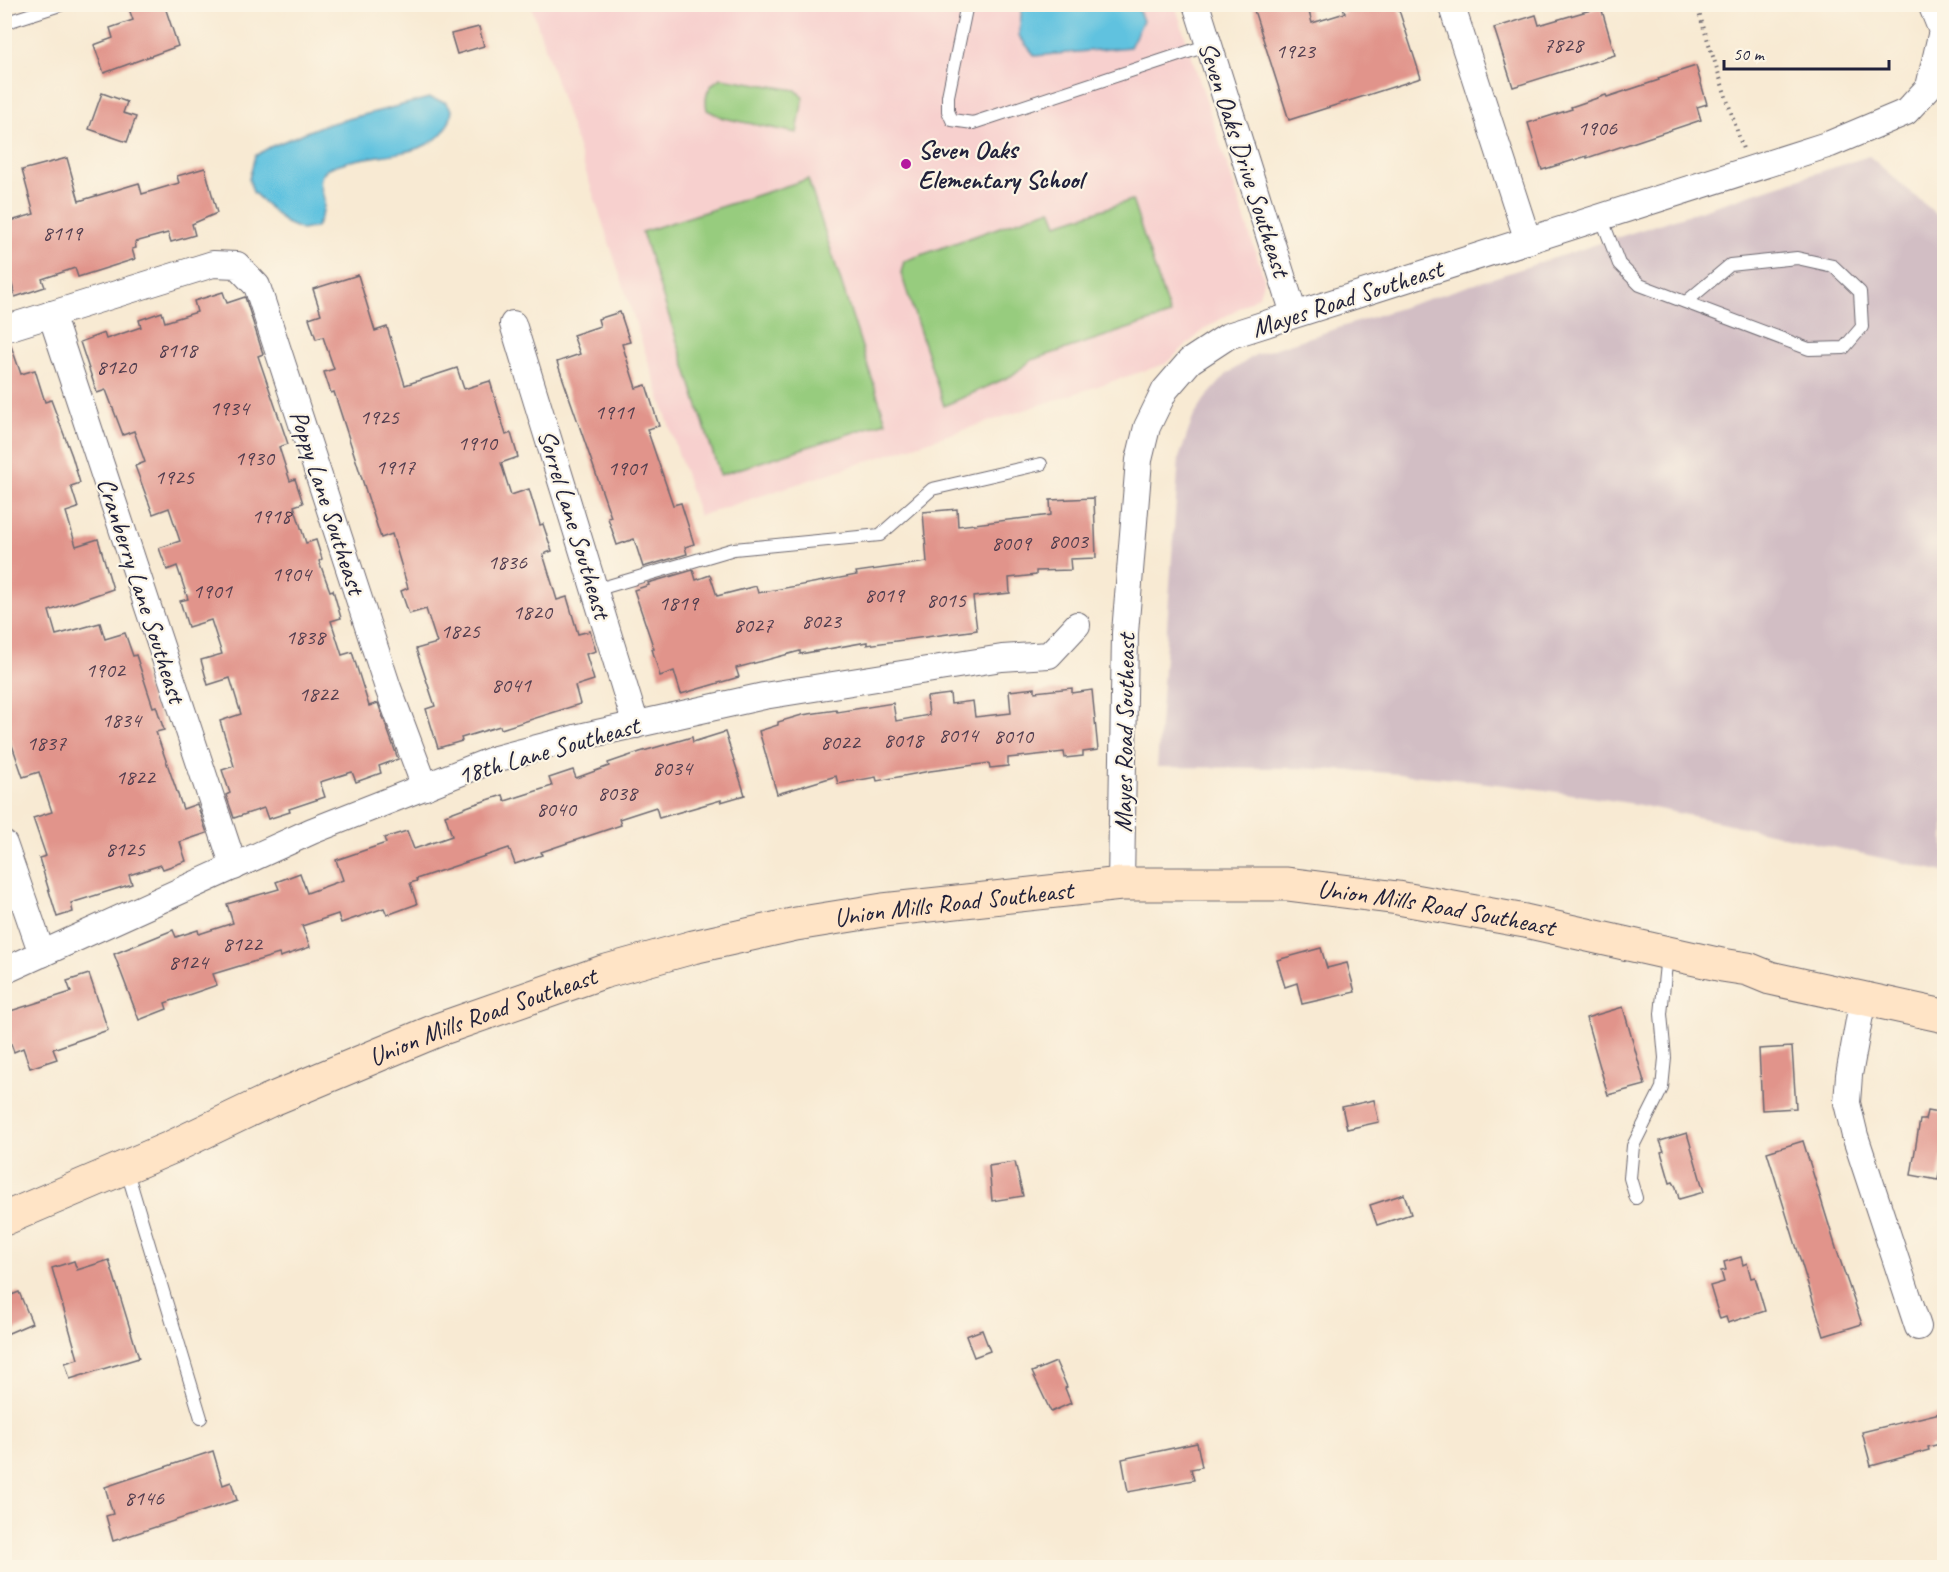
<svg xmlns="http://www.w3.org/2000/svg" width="1949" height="1572" font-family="Caveat,sans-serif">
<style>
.built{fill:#f7d0ce}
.industrial{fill:#d2bec4}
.green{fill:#97cc7e;stroke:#5c775c;stroke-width:1.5}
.water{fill:#61c2df;stroke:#42728d;stroke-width:1.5}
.building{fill:#e1948b}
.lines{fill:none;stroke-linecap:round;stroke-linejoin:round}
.lane-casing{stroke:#6d6870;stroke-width:14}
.street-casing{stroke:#6d6870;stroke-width:28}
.secondary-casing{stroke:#6d6870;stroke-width:35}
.path{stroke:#6d6870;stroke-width:4;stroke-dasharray:1.5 4.5;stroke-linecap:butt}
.lane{stroke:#fff;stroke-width:12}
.street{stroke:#fff;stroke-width:26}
.secondary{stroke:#ffe4c6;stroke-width:33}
.poi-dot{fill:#b5179e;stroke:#fcf5e5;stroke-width:2}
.labels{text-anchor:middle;stroke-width:4.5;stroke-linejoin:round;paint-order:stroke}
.number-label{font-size:22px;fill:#523e4f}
.poi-label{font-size:26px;font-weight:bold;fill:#22223b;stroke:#fcf5e5;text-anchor:start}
.street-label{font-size:26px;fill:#22223b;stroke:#fcf5e5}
</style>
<rect width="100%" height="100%" fill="#fcf5e5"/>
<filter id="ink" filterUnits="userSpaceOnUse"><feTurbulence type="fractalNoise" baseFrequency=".0167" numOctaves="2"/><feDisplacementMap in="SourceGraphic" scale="12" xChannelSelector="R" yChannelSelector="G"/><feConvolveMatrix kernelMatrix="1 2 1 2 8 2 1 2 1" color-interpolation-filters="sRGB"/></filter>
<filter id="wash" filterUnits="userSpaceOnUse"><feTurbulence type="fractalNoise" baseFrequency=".008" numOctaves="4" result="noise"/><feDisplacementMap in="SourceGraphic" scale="24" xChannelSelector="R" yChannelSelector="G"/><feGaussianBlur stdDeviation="1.35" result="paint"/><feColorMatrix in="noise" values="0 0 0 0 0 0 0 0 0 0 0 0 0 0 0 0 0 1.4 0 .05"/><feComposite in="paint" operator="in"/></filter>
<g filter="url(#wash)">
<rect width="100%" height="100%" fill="#f8ead3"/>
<path class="built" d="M531,5H1175L1264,278L1259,296L1206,328L1165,364L699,516Z"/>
<path class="industrial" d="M1869,156L1944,221V872L1725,823L1635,804L1545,790L1455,779L1377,772L1299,768L1157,767L1179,458L1193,418L1204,400L1227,374L1255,355Z"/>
<g class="green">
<path d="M721,78L796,90L803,98L797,133L723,118L707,110C704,96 708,85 721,78Z"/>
<path d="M808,179L886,422L720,475L642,232Z"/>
<path d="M1132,200L1170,315L1032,360L1011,376L944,406L901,273L904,261L1051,209L1057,224Z"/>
</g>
<g class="water">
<path d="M1022,5H1137L1143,21L1130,47L1035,56L1019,36Z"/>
<path d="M429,98L445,102L452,110C446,160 379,151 343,163C337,165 331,166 326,170C316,180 322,188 324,200C325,210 321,219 316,227L302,230L286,223L253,192L249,179L255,156L270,147L321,126Z"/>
</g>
<g id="blocks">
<g class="building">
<path d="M142,4H164L178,46L104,73L94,45L113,38L110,28L133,20L129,9Z"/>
<path d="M1252,4H1307L1312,23L1345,13L1342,4H1397L1421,78L1289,120Z"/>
<path d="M1601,7L1615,55L1513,87L1494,28L1536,15L1539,25Z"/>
<path d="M479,27L484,46L457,54L451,34Z"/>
<path d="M1696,66L1707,104L1697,107L1701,120L1587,158V156L1542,170L1528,123L1572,109L1571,107L1606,95L1607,97L1659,80L1658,78Z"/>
<path d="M102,93L127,102L123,113L136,117L127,142L89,129Z"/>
<path d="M67,158L79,201L139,183L142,194L179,183L177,176L205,168L217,213L192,224L195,235L171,242L168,233L135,242L136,248L132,249L135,259L78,277L75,268L42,279L45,287L15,297L12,284L4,286V223L34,214L22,170Z"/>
<path d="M358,275L375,331L387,327L405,385L457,368L464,389L490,381L506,435L511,433L518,457L501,463L511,495L529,489L540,525L543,524L552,551L543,554L557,600L567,597L578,634L590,631L596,651L586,654L594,680L575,686L580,704L501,729L500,726L461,738L462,741L438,748L426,709L435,706L416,649L437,643L426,609L409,614L401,591L408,588L392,534L381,538L334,392L331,393L324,372L334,369L323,337L316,339L309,318L321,314L313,289Z"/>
<path d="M223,292L227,303L245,297L263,354L258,356L288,444L279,447L290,481L295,479L303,503L294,506L306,543L316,540L322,559L319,561L330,591L333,590L341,618L331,621L342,655L352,652L369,706L378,703L398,759L379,766L381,773L356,782L352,772L320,782L325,797L289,809L290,812L268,819L264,808L234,818L226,795L230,793L222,770L234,766L220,721L241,714L230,678L208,685L201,660L222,654L211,620L188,627L180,601L188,599L177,566L167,570L159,548L180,541L169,508L153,514L135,466L145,462L134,431L123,435L106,390L97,393L80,342L104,333L106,339L141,327L139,320L162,312L165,322L197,312L194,301Z"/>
<path d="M620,312L630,342L622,344L636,388L646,385L659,426L647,429L673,505L681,503L694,544L685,547L687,554L643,567L634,539L617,545L608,518L611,517L557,362L580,354L573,335L600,326L598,319Z"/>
<path d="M10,343L21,374L35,370L45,402L51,400L72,456L80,483L71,486L78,508L66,512L76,546L98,539L113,589L49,611L56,635L100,623L105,639L125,633L133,656L136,655L153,707L156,706L164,730L156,732L183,809L197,804L207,833L180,842L186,861L163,869L161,865L129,875L132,884L71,903L73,912L57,917L39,858L46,856L33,818L52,812L39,772L23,777L4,722V344Z"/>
<path d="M1094,498L1096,558L1070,559L1071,570L1036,571V575L1009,578L1010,593L973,597L977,630L867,645V642L800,654V651L736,668L739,677L681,694L674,671L660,676L652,649H654L634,590L649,585L648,583L693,570L696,580L710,575L717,596L756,586L758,593L857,575L856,572L927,562L923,512L957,509L958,526L1051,515L1050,500Z"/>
<path d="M1035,688V692L1072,688V693L1092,690L1098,750L1083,752V756L1065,758L1064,752L1008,758V766L990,768L989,763L930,771L877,781L876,777L838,784L836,776L777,794L759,731L778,725V722L802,715L836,710L837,712L893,703L896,721L929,715L927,697L950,694L951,704L973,701L975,717L1011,713L1009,691Z"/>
<path d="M725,732L745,795L721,802V800L659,818L656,807L619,819L621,825L541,852L542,855L515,864L509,848L416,879L417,881L410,883L417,904L387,915L384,908L341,923L338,914L302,926L310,947L280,957L279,954L213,974L217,985L165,1003L167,1009L139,1020L114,954L173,930L176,937L198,930L199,934L233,923L227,904L279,889L276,882L300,873L307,893L343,880L336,860L386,843L384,838L407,831L414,849L452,836L445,815L472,805L503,795L505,801L552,786L549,778L573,770L576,778L609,766L608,763L640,752L692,737L693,742Z"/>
<path d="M1321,948L1327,968L1347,963L1355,992L1302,1004L1297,983L1285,987L1277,960Z"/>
<path d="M89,974L108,1030L53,1049L57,1059L30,1068L23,1048L14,1052L4,1025V1013L71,992L67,981Z"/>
<path d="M1623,1007L1645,1085L1608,1095L1586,1018Z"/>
<path d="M1792,1047L1796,1108L1762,1110L1759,1049Z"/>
<path d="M1374,1100L1379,1122L1347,1129L1342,1107Z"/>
<path d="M1927,1111L1944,1114V1157H1942L1938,1180L1911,1175L1920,1120H1925Z"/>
<path d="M1687,1133L1704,1192L1679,1199L1676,1187L1673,1182L1670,1183L1661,1152L1664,1151L1660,1141Z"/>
<path d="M1803,1141L1836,1248L1862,1324L1824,1336L1767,1152Z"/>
<path d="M1015,1162L1023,1196L992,1201L989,1166Z"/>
<path d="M1404,1194L1411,1214L1377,1225L1370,1205Z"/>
<path d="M1741,1257L1743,1265L1747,1263L1751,1278L1755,1277L1765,1311L1728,1323L1726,1317L1720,1319L1710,1286L1724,1282L1721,1271L1726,1270L1724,1262Z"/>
<path d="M109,1260L139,1358L70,1379L65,1363L78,1359L52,1268L74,1261L77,1270Z"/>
<path d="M19,1292L32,1323L4,1335V1298Z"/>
<path d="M982,1330L990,1351L974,1357L966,1336Z"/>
<path d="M1056,1362L1067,1387L1065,1388L1071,1403L1051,1412L1032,1372Z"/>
<path d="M1944,1412V1443L1928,1447L1929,1450L1871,1466L1862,1432Z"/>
<path d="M1197,1443L1202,1467L1191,1469L1194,1480L1128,1492L1122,1459Z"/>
<path d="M213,1451L223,1485L231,1482L237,1500L113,1541L106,1516L113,1514L105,1487Z"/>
</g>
</g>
</g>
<g filter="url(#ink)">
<use href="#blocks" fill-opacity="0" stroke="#6d6870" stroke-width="1.5"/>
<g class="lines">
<defs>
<g id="lane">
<path d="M967,4L948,96V111L952,120L973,123L1209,45"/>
<path d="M4,23L63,4"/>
<path d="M1601,217L1619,264L1640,285L1809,349L1844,348L1862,327L1860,292L1833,266L1797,258L1730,265L1686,302"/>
<path d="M595,590L734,549L880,535L932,489L1041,464"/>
<path d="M126,1168L201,1418"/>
<path d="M1636,1198L1630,1178L1633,1146L1662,1088L1665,1058L1661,1014L1667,954"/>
</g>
<g id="street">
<path d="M1196,4L1294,314"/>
<path d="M1451,4L1528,241"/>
<path d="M51,314L234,867"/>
<path d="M513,324L636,725"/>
<path d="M4,329L213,264L237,265L257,286L388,688L425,787"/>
<path d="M4,844L42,954"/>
<path d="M1121,884L1125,633L1139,460L1147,427L1165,390L1190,361L1228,336L1830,144L1906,112L1929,87L1942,31L1931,4"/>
<path d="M4,971L312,831L495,759L575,738L764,696L1002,658L1049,655L1077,625"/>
<path d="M1863,998L1849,1075L1847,1103L1855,1136L1918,1327"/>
</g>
<g id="secondary">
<path id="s1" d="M4,1219L170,1148L268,1101L440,1029L603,972L693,947L796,924L883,910L1121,884H1287L1398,898L1525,921L1722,965L1748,969L1770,978L1944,1016"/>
</g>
</defs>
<use href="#lane" class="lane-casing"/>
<use href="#street" class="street-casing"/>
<use href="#secondary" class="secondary-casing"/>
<path class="path" d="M1696,4L1743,149"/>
<use href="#lane" class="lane"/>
<use href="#street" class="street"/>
<use href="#secondary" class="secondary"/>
</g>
</g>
<circle class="poi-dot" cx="906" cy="164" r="6"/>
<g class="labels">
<g class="number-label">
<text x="1563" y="52">7828</text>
<text x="1295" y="58">1923</text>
<text x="1597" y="135">1906</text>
<text x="62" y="240">8119</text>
<text x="177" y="357">8118</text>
<text x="116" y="374">8120</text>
<text x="229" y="415">1934</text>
<text x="614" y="419">1911</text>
<text x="379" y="424">1925</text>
<text x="477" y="450">1910</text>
<text x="254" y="465">1930</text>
<text x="395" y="474">1917</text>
<text x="627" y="475">1901</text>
<text x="174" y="484">1925</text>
<text x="271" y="523">1918</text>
<text x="1068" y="548">8003</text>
<text x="1011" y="550">8009</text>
<text x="507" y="569">1836</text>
<text x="291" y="581">1904</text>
<text x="212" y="598">1901</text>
<text x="884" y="602">8019</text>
<text x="946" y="607">8015</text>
<text x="678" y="610">1819</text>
<text x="532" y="619">1820</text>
<text x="821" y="628">8023</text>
<text x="753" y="632">8027</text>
<text x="460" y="638">1825</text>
<text x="305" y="644">1838</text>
<text x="105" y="677">1902</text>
<text x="511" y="692">8041</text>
<text x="318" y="701">1822</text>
<text x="121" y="727">1834</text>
<text x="958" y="742">8014</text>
<text x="1013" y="743">8010</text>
<text x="903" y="747">8018</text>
<text x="840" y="749">8022</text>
<text x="46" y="750">1837</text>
<text x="672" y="775">8034</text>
<text x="135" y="784">1822</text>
<text x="617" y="800">8038</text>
<text x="556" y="816">8040</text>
<text x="125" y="856">8125</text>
<text x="242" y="951">8122</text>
<text x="188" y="969">8124</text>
<text x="144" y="1505">8146</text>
</g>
<g class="poi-label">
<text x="918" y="158">Seven Oaks<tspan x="918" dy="30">Elementary School</tspan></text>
</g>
<g class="street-label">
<text transform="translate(1245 159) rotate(72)" y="9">Seven Oaks Drive Southeast</text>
<text transform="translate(1347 298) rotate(-18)" y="9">Mayes Road Southeast</text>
<text transform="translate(328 502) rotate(72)" y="9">Poppy Lane Southeast</text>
<text transform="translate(575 524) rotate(73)" y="9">Sorrel Lane Southeast</text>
<text transform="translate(142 590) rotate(72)" y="9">Cranberry Lane Southeast</text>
<text transform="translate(1124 733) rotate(-89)" y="9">Mayes Road Southeast</text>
<text transform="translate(548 750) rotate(-16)" y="9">18th Lane Southeast</text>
<text dy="9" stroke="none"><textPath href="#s1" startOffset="1006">Union Mills Road Southeast</textPath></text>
<text dy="9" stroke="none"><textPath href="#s1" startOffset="1492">Union Mills Road Southeast</textPath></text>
<text dy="9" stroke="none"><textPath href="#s1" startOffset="520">Union Mills Road Southeast</textPath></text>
</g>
</g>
<rect width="1949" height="1572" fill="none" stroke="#fcf5e5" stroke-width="24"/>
<path d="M1724 60v9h165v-9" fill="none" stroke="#22223b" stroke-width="3"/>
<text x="1733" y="60" font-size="18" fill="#22223b" stroke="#fcf5e5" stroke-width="4.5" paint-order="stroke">50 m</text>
</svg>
